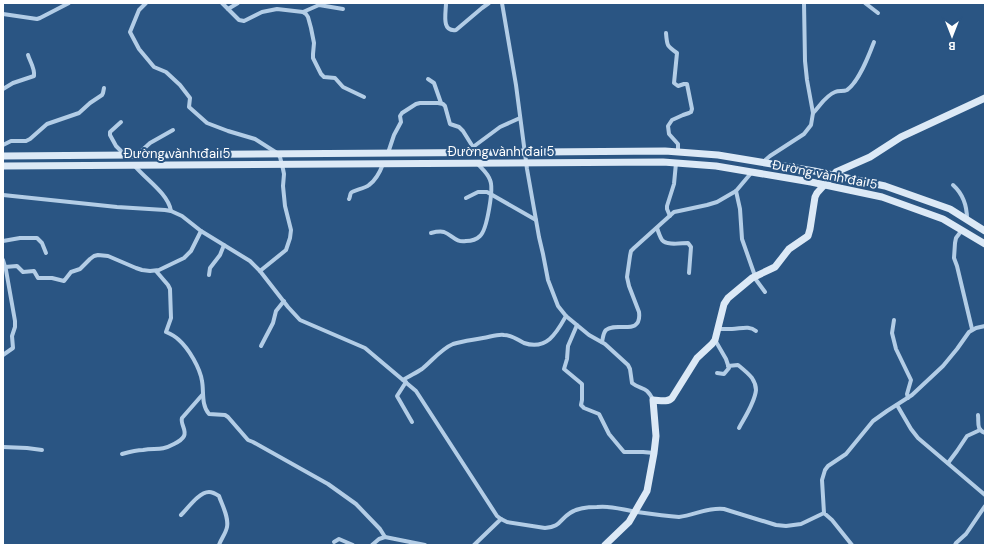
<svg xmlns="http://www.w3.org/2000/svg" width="988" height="548" font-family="'DM Sans',sans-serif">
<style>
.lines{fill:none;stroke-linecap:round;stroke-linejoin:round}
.street{stroke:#b3cde6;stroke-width:4}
.secondary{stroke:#dce9f6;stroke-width:7}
.labels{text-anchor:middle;stroke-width:4;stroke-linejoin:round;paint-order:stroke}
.street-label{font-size:13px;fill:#fff;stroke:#2a5583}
</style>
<rect width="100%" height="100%" fill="#2a5583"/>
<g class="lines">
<g class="street">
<path d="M146,3L139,10L130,32L139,49L154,67L166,72L180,85L190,98L189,107L207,123L228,131L255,139L277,153L280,157L283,169L284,174L283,186L285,206L291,230L290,238L286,250L260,271"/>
<path d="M222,3L239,20L244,21L262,12L277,9L303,12L306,14L308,17L311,28L314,43L313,54V58L321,74L324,77L335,78L343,87L364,97"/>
<path d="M446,3C446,13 441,32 456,30L482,8L489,3"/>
<path d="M502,3L516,85L527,169L539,237L543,254L548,280L558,306L566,316L589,335L605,344L628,365L630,369L632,383C642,391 646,385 653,400"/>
<path d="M865,3L878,13"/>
<path d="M228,9L238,3"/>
<path d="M303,12L319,5L343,9"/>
<path d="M3,14L37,19L40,18L69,3"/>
<path d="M666,33C667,46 667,46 677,53L674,83L678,86L684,84H687L692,109L691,112L689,113L683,115L672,120L668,126L669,134L678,144V152"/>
<path d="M428,79L434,83L441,103"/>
<path d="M3,89L13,83L34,76C35,68 30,62 28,55"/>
<path d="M813,113C820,106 825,96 835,92C839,90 843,92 847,90C859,82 869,55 874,42"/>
<path d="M121,122L110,132V135L116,146L125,155"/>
<path d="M3,145L11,141H26L30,139L47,124L79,113L90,103L102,95L103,93L104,88"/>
<path d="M473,147L500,127L520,118"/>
<path d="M388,153L394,135L401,122L400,116L402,113L416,104L420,103H438L443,104L445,106L450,124L459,127L463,131L473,147L472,152"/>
<path d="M137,155L150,143L173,130"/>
<path d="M763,162L770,156L804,134L811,125L813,113L807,80L805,61L804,3"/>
<path d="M134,165C144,178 168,193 171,211"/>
<path d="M953,185C963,194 967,207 967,219"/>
<path d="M736,191L740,209L742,239L755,276"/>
<path d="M3,195L117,207L165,210L171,211L182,216L201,231L250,261L260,271L288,307L300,320L365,348L416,391L497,516L501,519L507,522L545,528C561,527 559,520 570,513C577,508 589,507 597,507C611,505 623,510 637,512C651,514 665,516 679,517C695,515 708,507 724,509L776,525L786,526L801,524L824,513"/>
<path d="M466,198L478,192H487L536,220"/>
<path d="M349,199C350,198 350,194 351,193C353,190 364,189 369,185C376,180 380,172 383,164"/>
<path d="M670,216L667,209V206L674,184L676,163"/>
<path d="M657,228C658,231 660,237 662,240C667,246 681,243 688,243L691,247L689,273"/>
<path d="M962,230L956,238L955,243L954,258L957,266L972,329"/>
<path d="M431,233C435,232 440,231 444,232C452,235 456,243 466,241C470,241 476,240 480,236C487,230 494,188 490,180C488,173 481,168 477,163"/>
<path d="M3,241L20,238H37L42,243L46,253"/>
<path d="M3,260L6,270L15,321V327L12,336L13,348L3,355"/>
<path d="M5,267L17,266L23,272L34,271L38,278H52L64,281L71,272L80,269L90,259L94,256L98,255L108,256L136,268L142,270L150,271L159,270L184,258L191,251L201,231"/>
<path d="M156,271L168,285L170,289L171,318L166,332C171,334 175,336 179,340C189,349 200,368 202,381C204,391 201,405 209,414L225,415L228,417L248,440L253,442L328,484L356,504L380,529L385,537"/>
<path d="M209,275L210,268L220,255L224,245"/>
<path d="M754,277L765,292"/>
<path d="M894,320L892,333L896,349L911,380L907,394L908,398"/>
<path d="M577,325L568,346L567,359L564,369L582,384V400L581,405L584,408L599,414L609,434L624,452H643L654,453"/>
<path d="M718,329C723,329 728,329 732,329C740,329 749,325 756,331"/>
<path d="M715,340L726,359L729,368L724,374L717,373"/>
<path d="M602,342C603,338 603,333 606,330C616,321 642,337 639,312L629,286L627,277L630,256L631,251L634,248L674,212L679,211L707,205L717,202L736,191L752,172"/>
<path d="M261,346L273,323L276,311L284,301"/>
<path d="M728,366L738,365C743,369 748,373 752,378C754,381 756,386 756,390C755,402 745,417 739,428"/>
<path d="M403,380C409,376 416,373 422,369C432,361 441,349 453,344C463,341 473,340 483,338C490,337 498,334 504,335C512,335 518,340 524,343C547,351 557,332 566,316"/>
<path d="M406,382L397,396L412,422"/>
<path d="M897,405L911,429L918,438L985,495"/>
<path d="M978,415C979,423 976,429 985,433"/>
<path d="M3,447L27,448L42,450"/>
<path d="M122,454C129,452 136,450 143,450C157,448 161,451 174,444C178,442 182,440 184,436C187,430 180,424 182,418L203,394"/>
<path d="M948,463L957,451L967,436L980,430"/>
<path d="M181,515C188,508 199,492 209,492C213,492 216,494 219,496C222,505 229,517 227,527C226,533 221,539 219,545"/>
<path d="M334,542L339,539L353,545"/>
<path d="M372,545L379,539L385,537L425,545"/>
<path d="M474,545L501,519"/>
<path d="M852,545L832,520L824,513L822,480L825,470L828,466L846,454L873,421L887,411L912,395L943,366L957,349L969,332L976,328L985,326"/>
<path d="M955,545L956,543L966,534L985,506"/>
</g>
<g class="secondary">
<path d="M3,156L665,151L718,155L814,171L885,186L950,209L985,231"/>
<path d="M3,166L663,162L716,166L811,182L882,197L943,219L985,244"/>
<path d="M605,545L629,522L647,491L654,453L656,436L653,400C659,400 667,403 672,398L697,358L712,344L715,340L724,304L728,298L752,278L775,267L789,249L808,236L810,229L815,197L817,193L836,172L870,157L901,137L985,98"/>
</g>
</g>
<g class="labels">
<g class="street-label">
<text x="501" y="156">Đường vành đai 5</text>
<text x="177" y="158">Đường vành đai 5</text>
<text transform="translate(825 174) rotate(11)" y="5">Đường vành đai 5</text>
</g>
</g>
<rect width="988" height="548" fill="none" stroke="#ffffff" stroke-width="8"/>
<g transform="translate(952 36) rotate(180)" stroke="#2a5583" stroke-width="3" paint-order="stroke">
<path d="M0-3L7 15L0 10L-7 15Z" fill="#ffffff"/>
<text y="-6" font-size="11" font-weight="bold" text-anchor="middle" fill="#ffffff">B</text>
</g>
</svg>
